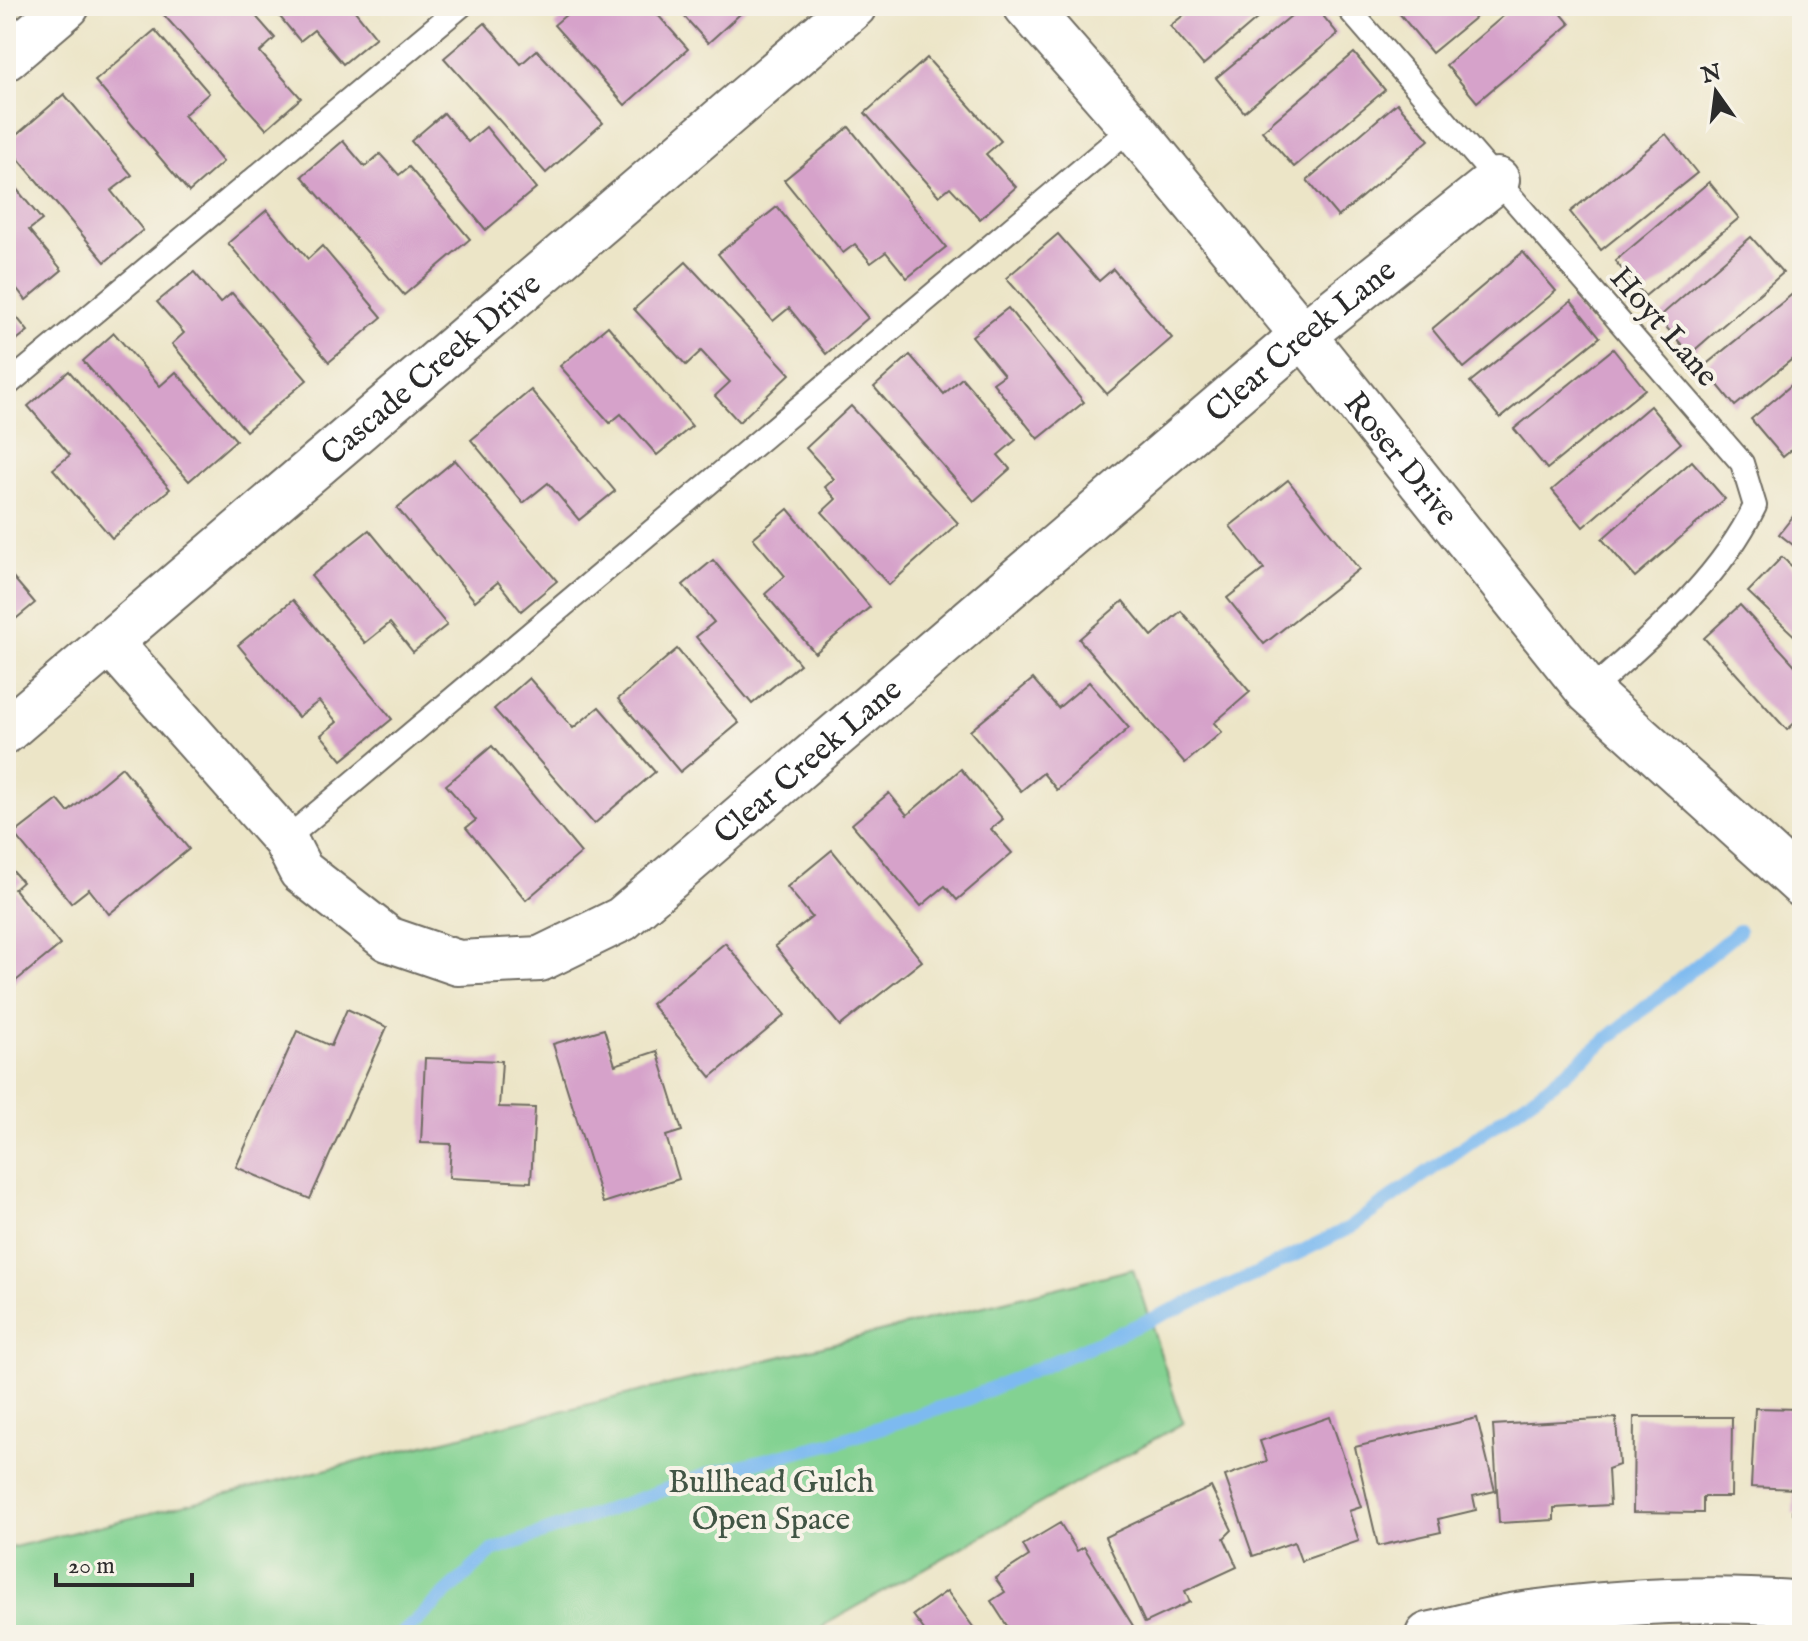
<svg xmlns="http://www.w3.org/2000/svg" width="1808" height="1641" font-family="'IM FELL English',serif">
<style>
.green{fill:#83d292;stroke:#577e5e;stroke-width:2}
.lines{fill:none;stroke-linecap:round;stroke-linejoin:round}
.stream{stroke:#7dbaf0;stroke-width:14}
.building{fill:#d6a2ca}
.lane-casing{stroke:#6f6c62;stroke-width:26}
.street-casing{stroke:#6f6c62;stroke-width:48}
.lane{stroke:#fff;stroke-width:22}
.street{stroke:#fff;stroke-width:44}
.labels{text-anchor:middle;stroke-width:8;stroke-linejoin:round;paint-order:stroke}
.street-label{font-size:32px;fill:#2b2b2b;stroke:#f7f3e8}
.park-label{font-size:32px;fill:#415545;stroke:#f7f3e8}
</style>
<rect width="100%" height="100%" fill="#f7f3e8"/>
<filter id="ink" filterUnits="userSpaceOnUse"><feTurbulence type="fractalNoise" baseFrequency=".0125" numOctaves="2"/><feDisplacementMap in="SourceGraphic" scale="16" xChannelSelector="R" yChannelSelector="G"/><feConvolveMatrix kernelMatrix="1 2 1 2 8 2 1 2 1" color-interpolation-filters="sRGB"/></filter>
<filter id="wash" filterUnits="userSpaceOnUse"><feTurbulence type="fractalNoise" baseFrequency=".006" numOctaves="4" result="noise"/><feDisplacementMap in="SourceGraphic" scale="32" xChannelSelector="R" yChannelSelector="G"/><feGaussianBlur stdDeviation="1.8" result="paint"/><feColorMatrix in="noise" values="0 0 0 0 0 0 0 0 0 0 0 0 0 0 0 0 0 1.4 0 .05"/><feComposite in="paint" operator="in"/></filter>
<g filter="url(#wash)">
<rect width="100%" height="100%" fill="#ece5c7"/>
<path class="green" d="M1133,1269L1183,1423L826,1624L815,1635H6V1549Z"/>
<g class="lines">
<path class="stream" d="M401,1635L492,1551L712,1473L833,1443L967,1399L1256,1274L1349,1228L1553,1083L1739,931"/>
</g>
<g id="blocks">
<g class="building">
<path d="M172,6H247L275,38L260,52L301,98L266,129L163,14Z"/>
<path d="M271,6H351L376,37L343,64L314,30L300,41Z"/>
<path d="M559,6H650L688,49L625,105L554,25L567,14Z"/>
<path d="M675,6H749L708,43Z"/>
<path d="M1195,6H1272L1203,65L1170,26Z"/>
<path d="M1303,6H1315L1338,34L1244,112L1216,78Z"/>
<path d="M1407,6H1489L1432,53L1399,13Z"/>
<path d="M1515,6H1555L1570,24L1477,102L1446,65Z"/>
<path d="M485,23L521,64L537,50L603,123L546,173L444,58Z"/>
<path d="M155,30L209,93L184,115L223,162L189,192L95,81Z"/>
<path d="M1354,53L1385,90L1294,167L1262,131Z"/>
<path d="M927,58L1001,141L986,154L1016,187L980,219L950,187L939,196L865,113Z"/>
<path d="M64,94L132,175L111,191L143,230L105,262L6,144Z"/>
<path d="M1397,103L1429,140L1338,217L1307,180Z"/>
<path d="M444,113L468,142L486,127L536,188L486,230L411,141Z"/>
<path d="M849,127L946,247L907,278L886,252L871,263L855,244L843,253L784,180Z"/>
<path d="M1666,134L1697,173L1601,250L1570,212Z"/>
<path d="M343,141L365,167L380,154L399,175L409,167L470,239L404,295L302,176Z"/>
<path d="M6,176L42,220L29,230L62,270L26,300L6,275Z"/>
<path d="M1709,182L1739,218L1645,296L1615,261Z"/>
<path d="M777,207L868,318L826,354L789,308L773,321L718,254Z"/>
<path d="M267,210L308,259L322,246L382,317L329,362L228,243Z"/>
<path d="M1058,234L1099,281L1113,269L1172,338L1107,394L1006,278Z"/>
<path d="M1751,237L1783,273L1690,354L1658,318Z"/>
<path d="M1523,252L1556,291L1464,368L1432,329Z"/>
<path d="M686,262L790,374L739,422L715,396L730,382L701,351L686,365L634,309Z"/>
<path d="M194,272L220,303L232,293L307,380L246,431L172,344L184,333L157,302Z"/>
<path d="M1795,292L1802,300V351L1735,406L1703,367Z"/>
<path d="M1571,301L1600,337L1500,418L1470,382Z"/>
<path d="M6,304L28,331L6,348Z"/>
<path d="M1008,308L1084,402L1038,439L993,383L1004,375L972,336Z"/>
<path d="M608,326L692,426L657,455L621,414L610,423L560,366Z"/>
<path d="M114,333L160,386L176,372L236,440L189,481L83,361Z"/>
<path d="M1613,349L1645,389L1547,469L1514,429Z"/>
<path d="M910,355L944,394L962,378L1016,440L998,455L1010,469L974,501L874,387Z"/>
<path d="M69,371L170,489L112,538L53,469L70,455L28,406Z"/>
<path d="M1802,376V441L1783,457L1751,419Z"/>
<path d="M531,390L615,491L579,520L548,483L523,503L471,440Z"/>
<path d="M851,406L958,523L889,585L822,512L836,499L825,487L834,479L806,448Z"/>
<path d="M1650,406L1681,443L1583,527L1552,490Z"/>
<path d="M455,460L557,581L521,611L498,582L475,601L397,508Z"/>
<path d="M1692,461L1725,499L1635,577L1602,539Z"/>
<path d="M1288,480L1359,569L1264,644L1227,598L1264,569L1230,526Z"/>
<path d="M1802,505V552L1779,534Z"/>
<path d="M788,509L870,607L815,653L765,594L785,576L753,538Z"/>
<path d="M369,530L447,625L413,652L390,623L365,643L311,576Z"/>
<path d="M1782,557L1802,576V643L1748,592Z"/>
<path d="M713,560L800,664L752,704L696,637L714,622L683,585Z"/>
<path d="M6,569L35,603L6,627Z"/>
<path d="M293,600L392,719L342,760L321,735L337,722L319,701L298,717L238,645Z"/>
<path d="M1123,601L1152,636L1181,611L1250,692L1214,723L1222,732L1185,763L1079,639Z"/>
<path d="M1740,605L1802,673V716L1787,730L1704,638Z"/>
<path d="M677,649L739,723L680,772L618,699Z"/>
<path d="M529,678L573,728L599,707L655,772L594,824L494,709Z"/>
<path d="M1033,679L1058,708L1089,682L1129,728L1057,790L1043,773L1021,791L970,731Z"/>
<path d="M492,746L581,853L526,900L466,828L476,820L446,785Z"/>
<path d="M122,767L189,849L109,914L89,889L71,903L14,834L58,800L68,812Z"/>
<path d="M961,769L1003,819L991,829L1012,853L957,900L945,886L921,906L852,824L889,793L907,815Z"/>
<path d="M832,850L922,961L840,1026L775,946L812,917L787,887Z"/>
<path d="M6,863L22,882L14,889L60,945L6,989Z"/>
<path d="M725,943L785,1015L711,1077L651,1004Z"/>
<path d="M347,1009L387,1027L310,1199L236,1167L297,1031L331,1046Z"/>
<path d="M604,1029L615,1065L657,1051L682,1131L666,1136L679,1179L603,1203L553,1044Z"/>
<path d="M425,1058L502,1061L499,1107L535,1108L531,1182L449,1178L451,1144L421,1143Z"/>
<path d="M1799,1390H1802V1514L1793,1513L1794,1489L1751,1487L1755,1408L1798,1409Z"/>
<path d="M1330,1417L1361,1507L1349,1511L1359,1541L1301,1561L1294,1542L1253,1556L1225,1476L1267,1461L1260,1441Z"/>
<path d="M1634,1417H1732L1731,1497H1703V1513L1633,1512Z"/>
<path d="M1477,1418L1495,1491L1473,1496L1476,1510L1438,1519L1441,1532L1378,1546L1355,1447Z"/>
<path d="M1616,1418L1619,1465L1608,1469L1610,1505L1554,1508V1520L1499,1523L1493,1425Z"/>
<path d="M1211,1487L1232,1530L1224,1538L1237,1567L1185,1591L1190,1602L1145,1623L1105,1537Z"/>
<path d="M1060,1523L1077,1551L1084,1547L1135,1629L1125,1635H1013L991,1601L1005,1592L995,1578L1029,1556L1023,1545Z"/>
<path d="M947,1591L979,1635H928L913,1615Z"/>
</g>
</g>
</g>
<g filter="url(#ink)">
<use href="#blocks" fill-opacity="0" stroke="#6f6c62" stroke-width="2"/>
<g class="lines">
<defs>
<g id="lane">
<path d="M1346,6L1742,463L1755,506C1718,582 1651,636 1589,692"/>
<path d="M6,386L461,6"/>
<path d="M285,840L1132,127"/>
</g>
<g id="street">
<path id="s1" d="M1026,6L1132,127L1303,335L1589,692L1802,885"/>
<path d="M6,58L67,6"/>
<path id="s2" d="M109,641L285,840L301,871L388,939L458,963L540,959L622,919L1303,335L1497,180"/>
<path id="s3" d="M6,731L854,6"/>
<path d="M1428,1635C1462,1627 1496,1617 1530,1613C1620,1601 1712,1596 1802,1604"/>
</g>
</defs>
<use href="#lane" class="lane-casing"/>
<use href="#street" class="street-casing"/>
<use href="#lane" class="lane"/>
<use href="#street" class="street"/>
</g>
</g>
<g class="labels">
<g class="street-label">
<text transform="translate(1665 326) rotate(49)" y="11">Hoyt Lane</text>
<text dy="11" stroke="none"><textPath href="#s2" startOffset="1550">Clear Creek Lane</textPath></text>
<text dy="11" stroke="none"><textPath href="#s3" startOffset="558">Cascade Creek Drive</textPath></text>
<text dy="11" stroke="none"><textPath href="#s1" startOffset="588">Roser Drive</textPath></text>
<text dy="11" stroke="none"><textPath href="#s2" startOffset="902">Clear Creek Lane</textPath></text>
</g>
<g class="park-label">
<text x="771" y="1492">Bullhead Gulch<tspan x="771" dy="37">Open Space</tspan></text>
</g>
</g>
<rect width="1808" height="1641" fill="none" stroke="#f7f3e8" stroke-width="32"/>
<g transform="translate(1716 92) rotate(346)" stroke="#f7f3e8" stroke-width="6" paint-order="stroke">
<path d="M0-6L14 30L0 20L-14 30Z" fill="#2b2b2b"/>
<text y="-12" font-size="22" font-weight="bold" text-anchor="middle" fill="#2b2b2b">N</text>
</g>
<path d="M56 1573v12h136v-12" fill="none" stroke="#2b2b2b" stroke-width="4"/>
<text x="68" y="1573" font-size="24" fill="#2b2b2b" stroke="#f7f3e8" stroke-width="6" paint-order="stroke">20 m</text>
</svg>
